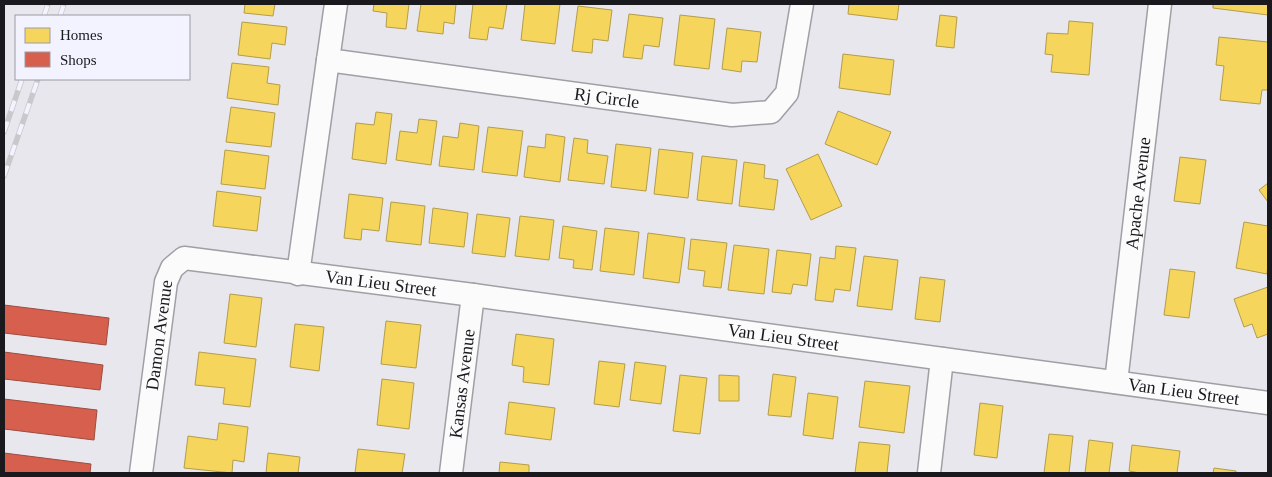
<svg xmlns="http://www.w3.org/2000/svg" width="1272" height="477" font-family="'Times New Roman',serif">
<style>
.homes{fill:#f6d55c;stroke:#b49d49}
.shops{fill:#d6604d;stroke:#9e4b3f}
.lines{fill:none;stroke-linecap:round;stroke-linejoin:round}
.minor-casing{stroke:#9f9fa4;stroke-width:25}
.minor{stroke:#fcfbfc;stroke-width:22}
.rail-casing{stroke:#c9c9cb;stroke-width:5.5}
.rail{stroke:#f3f2ff;stroke-width:4;stroke-dasharray:11;stroke-linecap:butt}
.labels{text-anchor:middle;stroke-width:5;stroke-linejoin:round;paint-order:stroke}
.street-label{font-size:18px;fill:#1a191e;stroke:#f3f2ff}
</style>
<rect width="100%" height="100%" fill="#e8e7ee"/>
<g class="homes">
<path d="M245,4H275L273,16L244,13Z"/>
<path d="M374,4H409L406,29L386,27L387,13L373,11Z"/>
<path d="M421,4H456L454,24L444,22L443,34L417,31Z"/>
<path d="M473,4H507L503,29L489,27L487,40L469,38Z"/>
<path d="M525,4H560L555,44L521,40Z"/>
<path d="M849,4H899L897,20L848,14Z"/>
<path d="M1213,4H1268V15L1213,8Z"/>
<path d="M578,6L612,10L608,41L593,39L592,53L572,51Z"/>
<path d="M629,14L663,18L659,47L644,45L642,59L623,57Z"/>
<path d="M680,15L715,19L709,69L674,65Z"/>
<path d="M940,15L957,17L954,48L936,46Z"/>
<path d="M1069,21L1093,23L1089,75L1051,72L1053,55L1045,54L1047,33L1068,34Z"/>
<path d="M242,22L287,27L285,45L272,43L270,59L238,55Z"/>
<path d="M727,28L761,32L757,62L742,61L741,72L722,69Z"/>
<path d="M1219,37L1268,42V90H1262L1260,104L1220,100L1224,66L1216,65Z"/>
<path d="M843,54L894,60L890,95L839,88Z"/>
<path d="M232,63L269,67L267,83L280,85L278,105L227,98Z"/>
<path d="M231,107L275,113L271,147L226,142Z"/>
<path d="M838,111L891,132L877,165L825,144Z"/>
<path d="M376,112L392,114L386,164L352,159L356,123L374,125Z"/>
<path d="M419,119L437,121L431,165L396,160L400,131L417,133Z"/>
<path d="M460,123L479,126L474,170L439,166L443,136L458,138Z"/>
<path d="M488,127L523,131L517,176L482,172Z"/>
<path d="M546,134L565,137L560,182L524,177L528,146L545,148Z"/>
<path d="M574,138L588,140L587,153L608,156L604,184L568,180Z"/>
<path d="M616,144L651,148L646,191L611,187Z"/>
<path d="M659,149L693,153L688,198L654,194Z"/>
<path d="M225,150L269,156L265,189L221,184Z"/>
<path d="M818,154L842,206L811,220L786,169Z"/>
<path d="M702,156L737,160L732,204L697,200Z"/>
<path d="M1180,157L1206,160L1200,204L1174,201Z"/>
<path d="M744,162L765,165L764,178L778,180L774,210L739,206Z"/>
<path d="M1268,183V202L1259,190Z"/>
<path d="M217,191L261,197L257,231L213,226Z"/>
<path d="M349,194L383,198L379,231L362,229L361,240L344,238Z"/>
<path d="M391,202L425,206L421,245L386,241Z"/>
<path d="M433,208L468,213L464,247L429,243Z"/>
<path d="M477,214L510,218L505,257L472,253Z"/>
<path d="M520,216L554,220L549,260L515,256Z"/>
<path d="M1244,222L1268,226V264L1267,274L1236,268Z"/>
<path d="M563,226L597,231L592,270L573,268L574,260L559,258Z"/>
<path d="M605,228L639,232L634,275L600,271Z"/>
<path d="M648,233L685,238L679,283L643,278Z"/>
<path d="M691,239L727,243L721,288L703,286L705,271L688,269Z"/>
<path d="M734,245L769,249L764,294L728,290Z"/>
<path d="M836,246L856,248L850,291L835,289L833,302L815,300L820,257L835,259Z"/>
<path d="M777,250L811,254L807,286L793,284L791,294L772,292Z"/>
<path d="M864,256L898,260L892,310L857,306Z"/>
<path d="M1170,269L1195,272L1189,318L1164,315Z"/>
<path d="M920,277L945,280L940,322L915,319Z"/>
<path d="M1268,287V334L1257,338L1252,324L1244,327L1234,299Z"/>
<path d="M230,294L262,298L256,347L224,343Z"/>
<path d="M386,321L421,325L416,368L381,364Z"/>
<path d="M295,324L324,327L319,371L290,367Z"/>
<path d="M516,334L554,339L549,385L523,382L524,367L512,365Z"/>
<path d="M199,352L256,359L250,407L223,404L225,388L195,385Z"/>
<path d="M599,361L625,364L619,407L594,404Z"/>
<path d="M635,362L666,366L661,404L630,400Z"/>
<path d="M773,374L796,377L791,417L768,415Z"/>
<path d="M680,375L707,378L700,434L673,431Z"/>
<path d="M719,375L739,376V401H719Z"/>
<path d="M382,379L414,383L409,429L377,425Z"/>
<path d="M865,381L910,386L904,433L859,427Z"/>
<path d="M808,393L838,397L833,439L803,435Z"/>
<path d="M509,402L555,408L551,440L505,434Z"/>
<path d="M980,403L1003,406L997,458L974,455Z"/>
<path d="M219,423L248,427L244,462L233,460L232,473L184,468L188,436L217,440Z"/>
<path d="M1049,434L1073,436L1069,473H1044Z"/>
<path d="M1089,440L1113,443L1109,473H1085Z"/>
<path d="M859,442L890,445L887,473H855Z"/>
<path d="M1132,445L1180,451L1177,473H1140L1129,471Z"/>
<path d="M358,449L405,454L402,473H355Z"/>
<path d="M268,453L300,457L298,473H266Z"/>
<path d="M500,462L529,465V473H499Z"/>
<path d="M1214,468L1236,471V473H1213Z"/>
</g>
<g class="shops">
<path d="M4,305L109,318L106,345L4,333Z"/>
<path d="M4,352L103,365L100,390L4,379Z"/>
<path d="M4,399L97,410L94,440L4,429Z"/>
<path d="M4,453L91,464L90,473H4Z"/>
</g>
<g class="lines">
<defs>
<g id="minor">
<path id="s1" d="M336,4L328,60L732,115L771,112L787,93L802,4"/>
<path d="M298,274L328,60"/>
<path id="s2" d="M1116,382L1160,4"/>
<path id="s3" d="M141,473L166,282L172,268L184,258L473,295L1268,403"/>
<path id="s4" d="M451,473L473,295"/>
<path d="M929,473L942,359"/>
</g>
</defs>
<use href="#minor" class="minor-casing"/>
<use href="#minor" class="minor"/>
<defs>
<g id="rail">
<path d="M44,16L48,4"/>
<path d="M60,16L64,4"/>
<path d="M4,132L22,79"/>
<path d="M4,176L38,79"/>
</g>
</defs>
<use href="#rail" class="rail-casing"/>
<use href="#rail" class="rail"/>
</g>
<g class="labels">
<g class="street-label">
<text dy="6" stroke="none"><textPath href="#s1" startOffset="338">Rj Circle</textPath></text>
<text dy="6" stroke="none"><textPath href="#s2" startOffset="190">Apache Avenue</textPath></text>
<text dy="6" stroke="none"><textPath href="#s3" startOffset="422">Van Lieu Street</textPath></text>
<text dy="6" stroke="none"><textPath href="#s3" startOffset="139">Damon Avenue</textPath></text>
<text dy="6" stroke="none"><textPath href="#s3" startOffset="828">Van Lieu Street</textPath></text>
<text dy="6" stroke="none"><textPath href="#s4" startOffset="90">Kansas Avenue</textPath></text>
<text dy="6" stroke="none"><textPath href="#s3" startOffset="1232">Van Lieu Street</textPath></text>
</g>
</g>
<rect width="1272" height="477" fill="none" stroke="#1a191e" stroke-width="10"/>
<rect x="15" y="15" width="175" height="65" fill="#f3f2ff" stroke="#9c9ba5"/>
<rect x="25" y="28" width="25" height="15" fill="#f6d55c" stroke="#9c9ba5"/>
<text x="60" y="40" font-size="15" fill="#1a191e">Homes</text>
<rect x="25" y="52" width="25" height="15" fill="#d6604d" stroke="#9c9ba5"/>
<text x="60" y="65" font-size="15" fill="#1a191e">Shops</text>
</svg>
